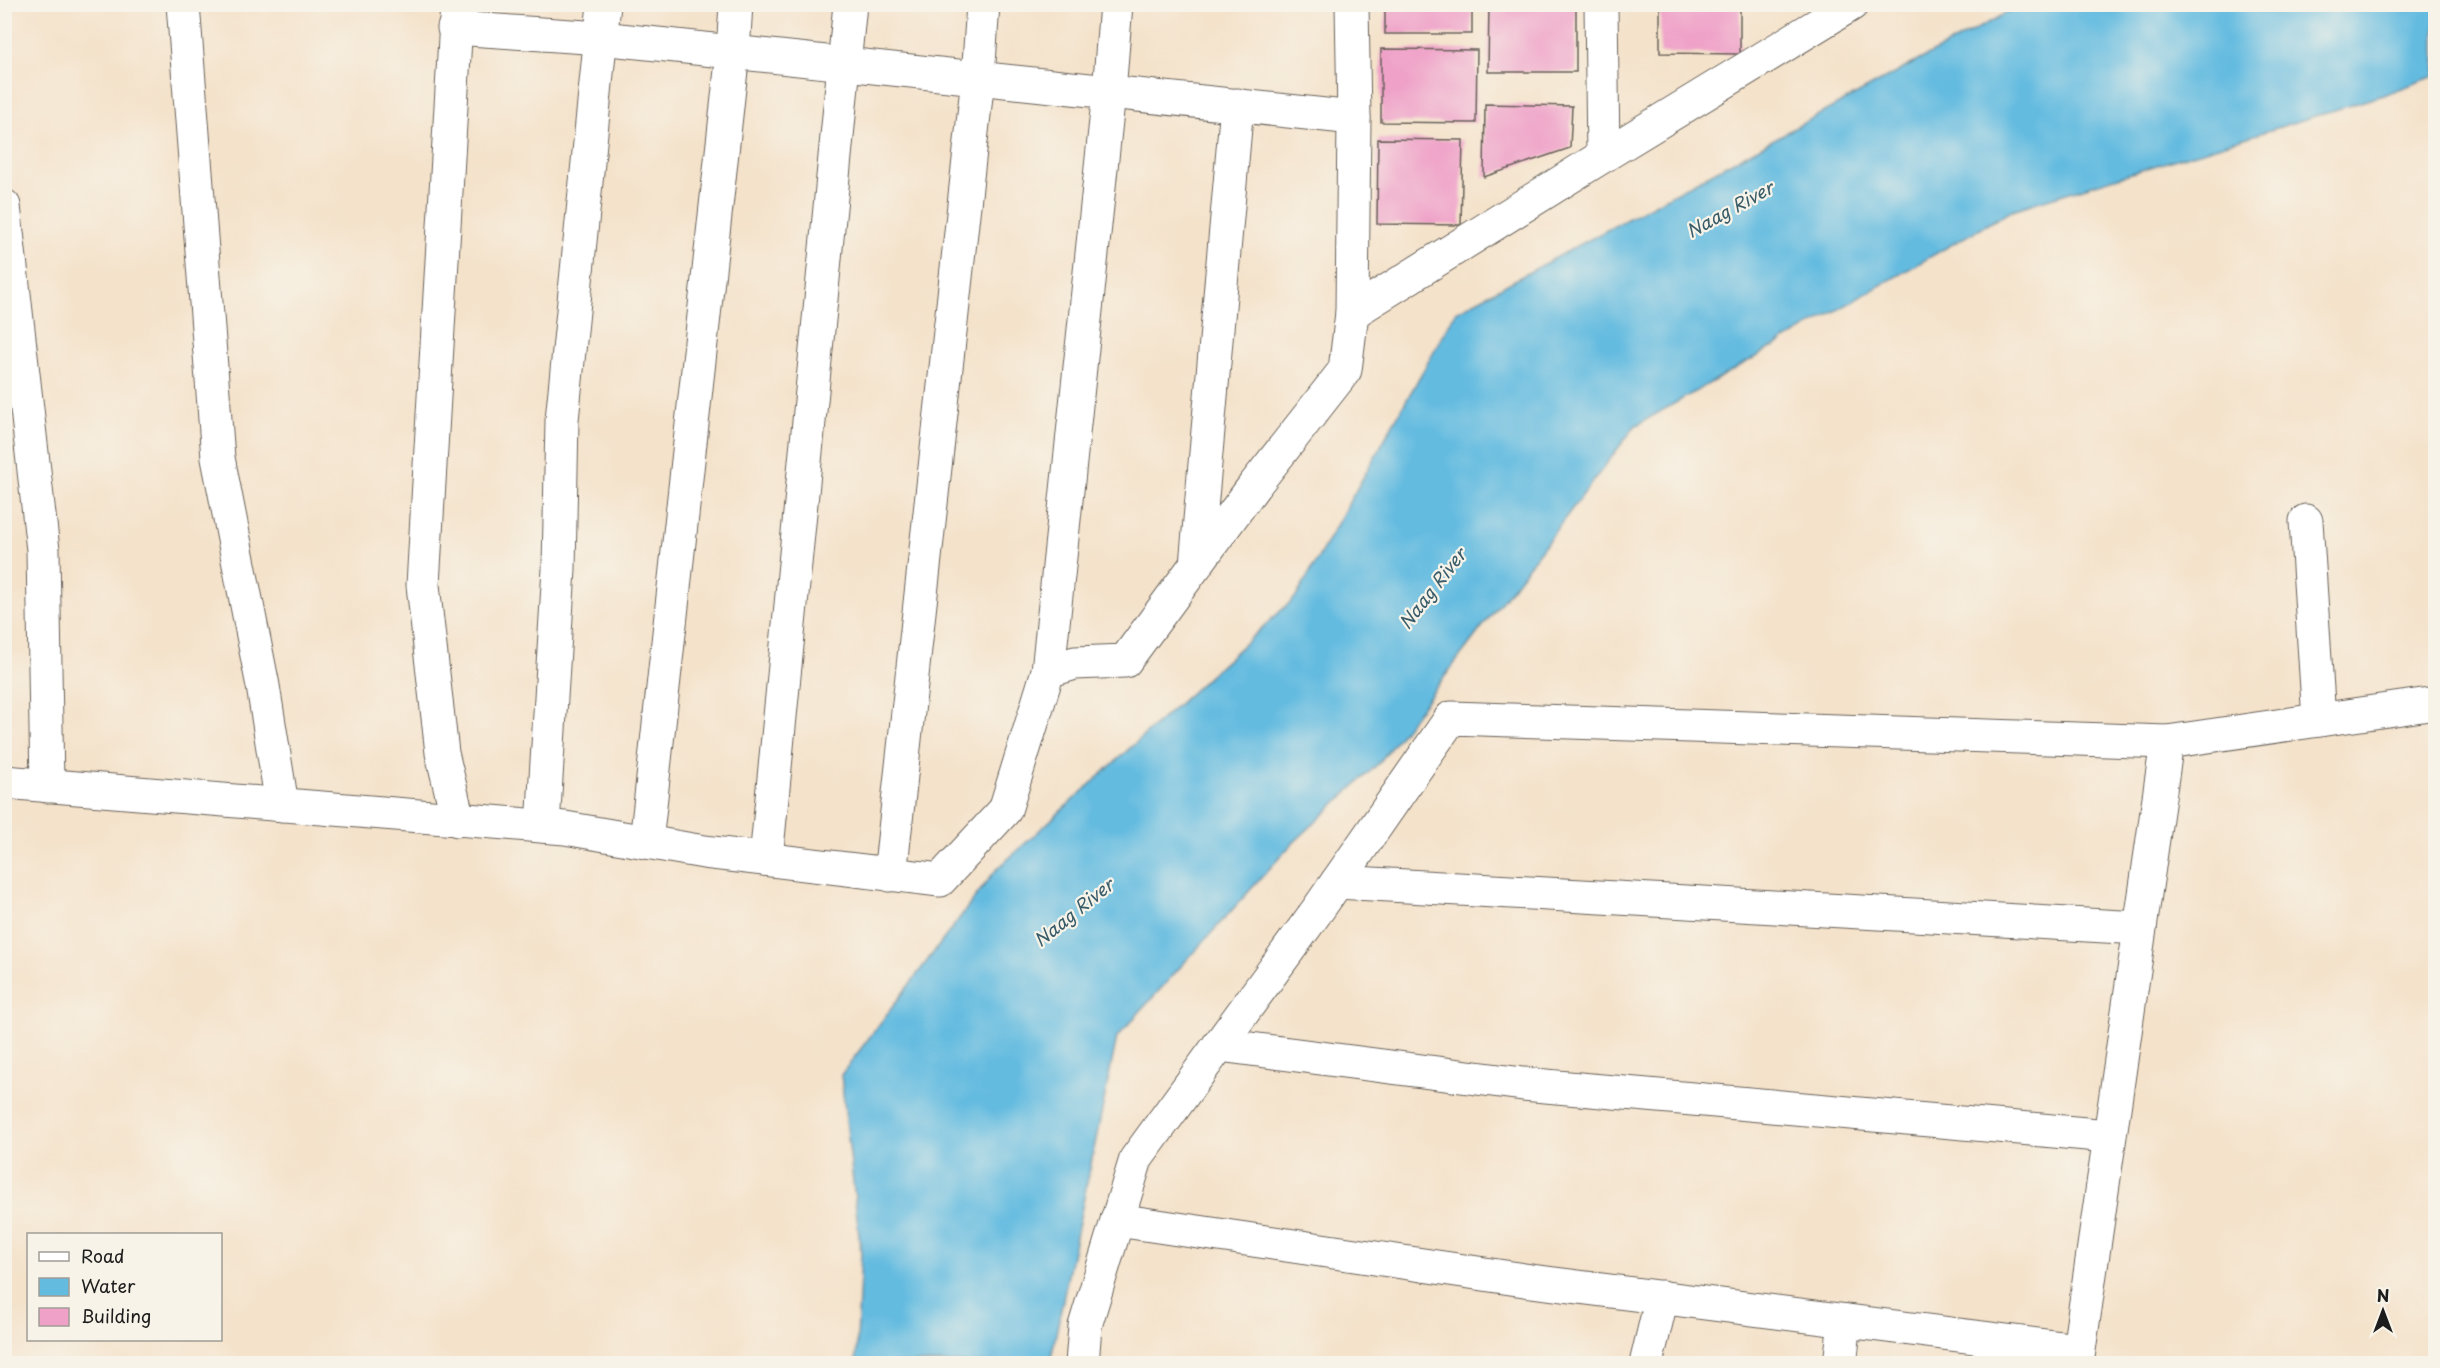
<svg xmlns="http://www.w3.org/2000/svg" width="2440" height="1368" font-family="'Playpen Sans',sans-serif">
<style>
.water{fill:#63bbe0;stroke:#406c7e;stroke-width:1.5}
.building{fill:#efa1c8}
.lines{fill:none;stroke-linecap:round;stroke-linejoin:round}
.minor-casing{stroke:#686159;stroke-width:35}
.minor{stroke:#fff;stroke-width:33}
.labels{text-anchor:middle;stroke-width:4.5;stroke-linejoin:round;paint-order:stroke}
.water-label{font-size:18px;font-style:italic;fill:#385c6a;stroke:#f7f3e8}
</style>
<rect width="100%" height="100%" fill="#f7f3e8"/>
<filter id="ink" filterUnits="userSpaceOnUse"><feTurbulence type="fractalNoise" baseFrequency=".0167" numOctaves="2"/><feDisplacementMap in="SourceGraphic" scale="12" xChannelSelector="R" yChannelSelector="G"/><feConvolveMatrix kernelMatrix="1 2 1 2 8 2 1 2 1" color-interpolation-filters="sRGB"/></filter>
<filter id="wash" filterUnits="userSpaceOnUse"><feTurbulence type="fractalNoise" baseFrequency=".008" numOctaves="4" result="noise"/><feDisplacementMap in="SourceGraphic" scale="24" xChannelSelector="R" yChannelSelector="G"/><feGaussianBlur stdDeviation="1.35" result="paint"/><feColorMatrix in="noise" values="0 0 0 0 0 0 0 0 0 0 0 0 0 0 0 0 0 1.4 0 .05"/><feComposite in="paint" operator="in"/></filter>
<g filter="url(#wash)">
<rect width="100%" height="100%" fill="#f4e2ca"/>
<path class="water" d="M2042,4L2435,5V76L2383,95L2012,210L1635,426L1379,763L1290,846L1117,1037L1050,1363H856L861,1253L841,1075L995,871L1296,597L1456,312L2006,13Z"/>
<g id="blocks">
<g class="building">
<rect x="1385" y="4" width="87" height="30"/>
<path d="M1489,4H1576V72H1488Z"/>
<path d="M1660,4H1740V54L1660,53Z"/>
<path d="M1381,49L1477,50L1476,123L1381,122Z"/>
<path d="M1485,104L1572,106L1570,148L1484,177Z"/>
<path d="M1378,139L1463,140L1461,225L1377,224Z"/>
</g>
</g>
</g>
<g filter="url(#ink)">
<use href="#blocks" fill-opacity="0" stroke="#686159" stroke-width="1.5"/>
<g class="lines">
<defs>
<g id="minor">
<path d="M183,4L218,458L263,686L282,805"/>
<path d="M457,4L423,585L442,753L458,820"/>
<path d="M1601,4L1603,156"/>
<path d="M454,28L601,38L1354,118L1352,4"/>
<path d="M4,206L43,550L47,786"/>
<path d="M1352,313L1603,156L1852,4"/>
<path d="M2306,521L2319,720"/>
<path d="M1196,565L1237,105"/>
<path d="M1048,671L1075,663L1125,661L1254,486L1345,370L1352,313L1354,118"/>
<path d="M4,782L565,828L704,852L940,880L1005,810L1048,671L1109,92L1116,4"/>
<path d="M543,826L559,569L562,420L604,4"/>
<path d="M646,842L733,52L736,4"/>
<path d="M766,859L850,4"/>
<path d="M890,875L978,78L983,4"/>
<path d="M1337,882L2140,928"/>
<path d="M1219,1045L1523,1084L2109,1136"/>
<path d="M1117,1220L1531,1281L2078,1350"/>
<path d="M1082,1364L1085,1326L1136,1159L1319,908L1451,718L2167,742"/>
<path d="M1646,1364L1662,1297"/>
<path d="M1840,1364L1845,1321"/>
<path d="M2077,1364L2167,742L2436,703"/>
</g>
</defs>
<use href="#minor" class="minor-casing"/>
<use href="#minor" class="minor"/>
</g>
</g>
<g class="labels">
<g class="water-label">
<text transform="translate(1730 210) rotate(-29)" y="6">Naag River</text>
<text transform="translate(1433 589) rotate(-52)" y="6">Naag River</text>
<text transform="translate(1074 913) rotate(-39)" y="6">Naag River</text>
</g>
</g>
<rect width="2440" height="1368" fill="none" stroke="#f7f3e8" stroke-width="24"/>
<rect x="27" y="1233" width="195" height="108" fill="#f7f3e8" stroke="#9f9d96" stroke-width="1.5"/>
<rect x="39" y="1252" width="30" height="9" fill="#ffffff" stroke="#9f9d96" stroke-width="1.5"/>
<text x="81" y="1263" font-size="18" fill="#1c1c1c">Road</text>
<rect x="39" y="1278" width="30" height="18" fill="#63bbe0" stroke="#9f9d96" stroke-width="1.5"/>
<text x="81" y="1293" font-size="18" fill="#1c1c1c">Water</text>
<rect x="39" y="1308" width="30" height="18" fill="#efa1c8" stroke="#9f9d96" stroke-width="1.5"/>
<text x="81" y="1323" font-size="18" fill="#1c1c1c">Building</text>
<g transform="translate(2383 1311)" stroke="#f7f3e8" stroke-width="4.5" paint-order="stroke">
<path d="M0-4.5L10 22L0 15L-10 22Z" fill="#1c1c1c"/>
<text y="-9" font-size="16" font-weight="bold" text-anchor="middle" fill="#1c1c1c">N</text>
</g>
</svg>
